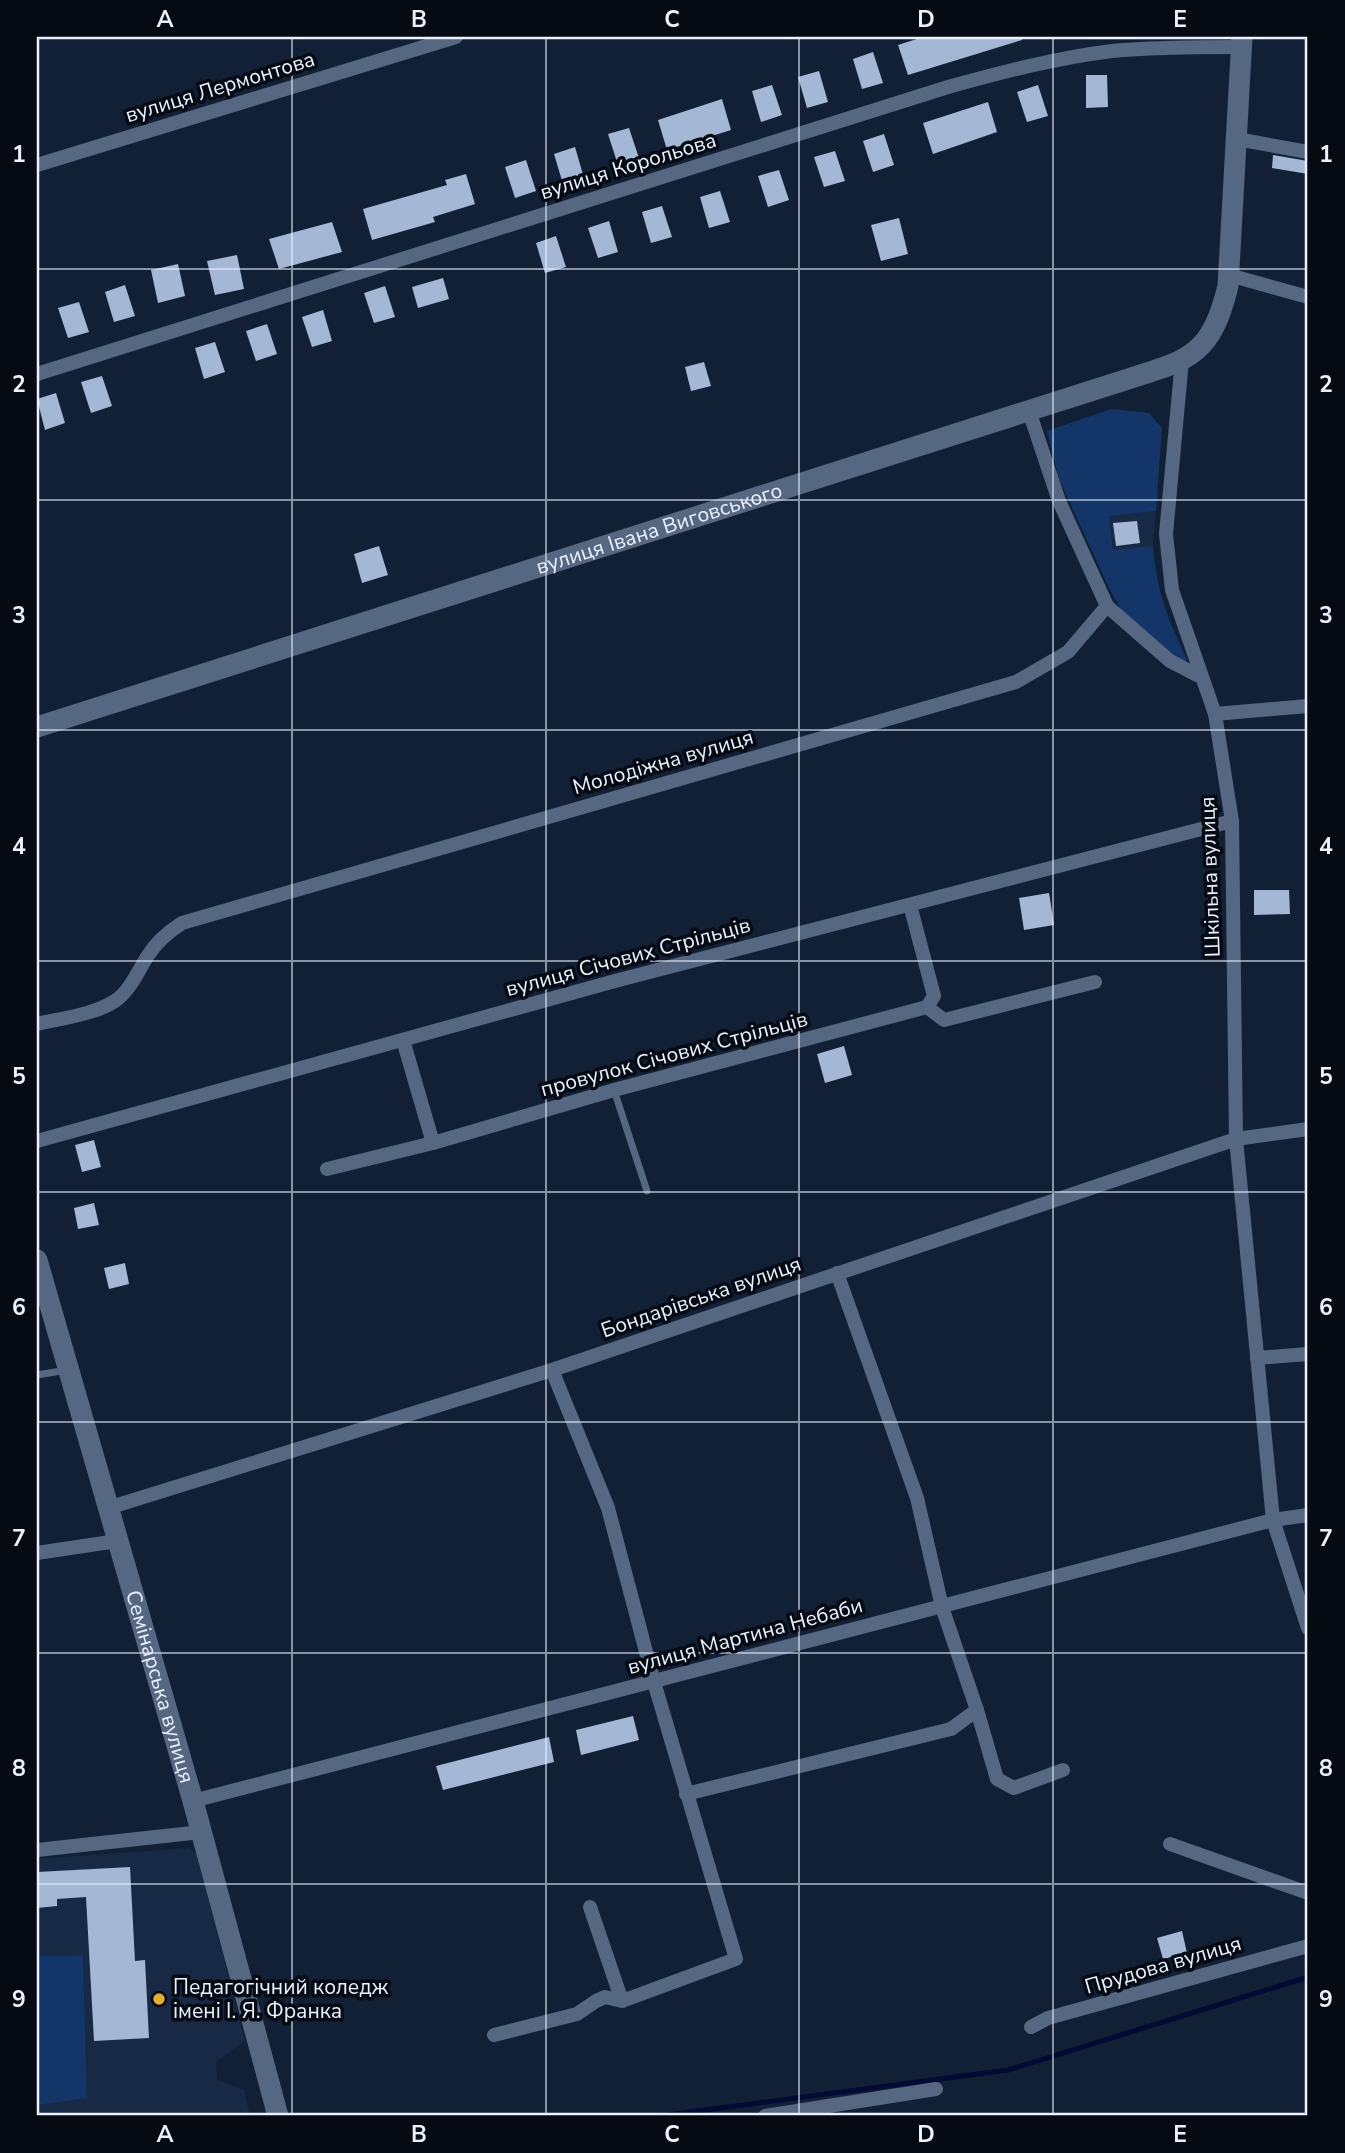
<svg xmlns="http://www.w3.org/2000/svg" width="1345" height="2153" font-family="'Nunito Sans',sans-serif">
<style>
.built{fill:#182945}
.green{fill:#133568}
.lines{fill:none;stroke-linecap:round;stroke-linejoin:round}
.stream{stroke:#000a32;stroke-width:5}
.building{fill:#a4b7d4}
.lane{stroke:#566782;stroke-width:7}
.street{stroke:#566782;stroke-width:14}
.secondary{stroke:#566782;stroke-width:21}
.grid{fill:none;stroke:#eaf2ff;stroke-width:2;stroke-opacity:0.55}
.poi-dot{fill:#e5ad35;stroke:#050a13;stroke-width:2.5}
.labels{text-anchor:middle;stroke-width:7;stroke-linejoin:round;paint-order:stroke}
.street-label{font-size:21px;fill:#eaf2ff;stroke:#050a13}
.poi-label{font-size:21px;fill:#eaf2ff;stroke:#050a13;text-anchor:start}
.neatline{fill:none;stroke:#eaf2ff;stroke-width:2.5}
.grid-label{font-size:23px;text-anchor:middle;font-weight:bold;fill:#eaf2ff}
</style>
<rect width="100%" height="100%" fill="#122036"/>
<g class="built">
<path d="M1156,511L1153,546L1113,550L1109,516Z"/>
<path d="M188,1848L197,1854L245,2041L216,2062L217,2080L244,2090L249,2112L256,2116H37V2105L87,2097L83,1955L37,1956V1859Z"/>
</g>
<g class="green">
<path d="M1111,409L1149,413L1162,428L1156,511L1109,516L1113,550L1153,546C1157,593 1167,617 1187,659L1182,665L1125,616L1109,588L1059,479L1047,431Z"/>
<path d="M83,1955L87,2098L37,2105V1956Z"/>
</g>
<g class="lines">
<path class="stream" d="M660,2116L1008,2070L1308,1977"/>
</g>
<g class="building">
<path d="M923,37H1022V40L908,75L898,45Z"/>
<path d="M873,52L883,83L862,89L853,59Z"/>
<path d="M819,71L828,102L807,108L798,77Z"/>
<path d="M1086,75H1107L1108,107L1086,108Z"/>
<path d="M772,85L782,115L761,122L752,91Z"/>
<path d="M1038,85L1048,116L1027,122L1017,92Z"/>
<path d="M722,99L731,130L667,150L658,120Z"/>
<path d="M988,102L997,132L933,154L923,123Z"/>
<path d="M629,128L639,158L618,165L608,134Z"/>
<path d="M884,134L894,165L873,172L863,141Z"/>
<path d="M575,147L584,178L563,184L554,154Z"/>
<path d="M835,151L845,181L824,187L814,157Z"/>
<path d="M1273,155L1308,161V174L1272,168Z"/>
<path d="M526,160L536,191L515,198L505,167Z"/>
<path d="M779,170L789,200L768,207L758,176Z"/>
<path d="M466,174L475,204L433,217L435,222L372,240L363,209L447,185L445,180Z"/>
<path d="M720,191L730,222L709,228L700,197Z"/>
<path d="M662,206L672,237L651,243L642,212Z"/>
<path d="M899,218L908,254L881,261L871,225Z"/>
<path d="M609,221L618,252L598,258L588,228Z"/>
<path d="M332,222L342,252L279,269L269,239Z"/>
<path d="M556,236L566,267L545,273L536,243Z"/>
<path d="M237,255L244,289L215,295L207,261Z"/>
<path d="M178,264L185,296L158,303L151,270Z"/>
<path d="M443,278L449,299L418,308L412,287Z"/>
<path d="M125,285L135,316L114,322L105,292Z"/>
<path d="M385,286L395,317L374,323L364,293Z"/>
<path d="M79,302L89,332L68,338L58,308Z"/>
<path d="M323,310L332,341L312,347L302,317Z"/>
<path d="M267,324L277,354L256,361L246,331Z"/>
<path d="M215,342L225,372L204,379L195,348Z"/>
<path d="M704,362L711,386L691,391L685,367Z"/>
<path d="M102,376L112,406L91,413L81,382Z"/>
<path d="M56,393L65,423L45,430L37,399Z"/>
<path d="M1137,521L1140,543L1116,546L1113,523Z"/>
<path d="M379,546L388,575L362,583L354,554Z"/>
<path d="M1254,890H1289L1290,914L1254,915Z"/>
<path d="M1049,893L1054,925L1024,930L1019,898Z"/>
<path d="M844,1046L852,1075L825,1083L817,1054Z"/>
<path d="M94,1140L101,1167L82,1172L75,1145Z"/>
<path d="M94,1203L99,1225L78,1229L74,1208Z"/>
<path d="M125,1263L129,1284L109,1289L104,1268Z"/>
<path d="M633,1716L639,1740L581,1755L576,1730Z"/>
<path d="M549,1737L554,1762L443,1790L436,1766Z"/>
<path d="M130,1867L135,1961L145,1960L149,2038L94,2041L86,1897L57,1899V1906L37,1908V1872Z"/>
<path d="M1182,1931L1187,1953L1163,1959L1157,1938Z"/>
</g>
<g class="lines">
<g class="lane">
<path d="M614,1090L647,1191"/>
<path d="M37,1375L67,1370"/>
</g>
<g class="street">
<path d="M1237,139L1308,152"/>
<path d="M37,165L456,37"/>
<path d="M1229,275L1308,297"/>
<path d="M1182,360L1166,534L1172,590L1215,714L1232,821L1236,1139L1273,1520L1308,1628"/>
<path d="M37,374L948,87C1002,72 1056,58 1112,51C1155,47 1198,47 1241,47"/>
<path d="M1029,411L1059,501L1107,606L1170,661L1201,677"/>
<path d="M1215,714L1308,706"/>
<path d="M927,1007L944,1020L1095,982"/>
<path d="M37,1024C62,1018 93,1015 115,1001C130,991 138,971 147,957C156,942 168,932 182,923L1016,682L1068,652L1107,606"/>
<path d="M403,1040L433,1143L614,1090L927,1007L934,996L910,905"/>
<path d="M37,1141L615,981L1232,821"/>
<path d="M327,1169L433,1143"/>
<path d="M837,1273L917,1498L942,1607L977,1710L997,1779L1014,1788L1063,1770"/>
<path d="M1257,1358L1308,1354"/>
<path d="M552,1370L608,1508L654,1682L736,1959L622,2001L590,1907"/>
<path d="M108,1508L552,1370L1236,1139L1308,1129"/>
<path d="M37,1553L117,1541"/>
<path d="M686,1794L951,1729L977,1710"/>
<path d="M193,1801L1273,1520L1308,1515"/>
<path d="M1170,1844L1308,1893"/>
<path d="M37,1850L201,1832"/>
<path d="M1031,2027L1048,2018L1308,1946"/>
<path d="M494,2035L577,2014L596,2001L605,1997L622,2001"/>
<path d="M765,2116L936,2089"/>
</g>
<g class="secondary">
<path id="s1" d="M37,727L1125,380C1189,360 1211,356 1228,286L1242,37"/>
<path id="s2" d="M37,1260L193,1801L278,2116"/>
</g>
</g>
<path class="grid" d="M292,37V2116M546,37V2116M799,37V2116M1053,37V2116M37,269H1308M37,500H1308M37,730H1308M37,961H1308M37,1192H1308M37,1422H1308M37,1653H1308M37,1884H1308"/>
<circle class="poi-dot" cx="159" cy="1999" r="7"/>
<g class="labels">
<g class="street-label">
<text transform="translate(220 87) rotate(-17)" y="7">вулиця Лермонтова</text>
<text transform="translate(628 166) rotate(-17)" y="7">вулиця Корольова</text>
<text dy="7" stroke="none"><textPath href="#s1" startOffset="653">вулиця Івана Виговського</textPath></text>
<text transform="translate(663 762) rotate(-16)" y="7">Молодіжна вулиця</text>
<text transform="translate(1210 877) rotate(-92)" y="7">Шкільна вулиця</text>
<text transform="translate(628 957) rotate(-15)" y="7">вулиця Січових Стрільців</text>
<text transform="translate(674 1054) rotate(-15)" y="7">провулок Січових Стрільців</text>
<text transform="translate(701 1297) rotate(-19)" y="7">Бондарівська вулиця</text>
<text transform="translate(745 1636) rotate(-15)" y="7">вулиця Мартина Небаби</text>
<text dy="7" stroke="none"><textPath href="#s2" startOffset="444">Семінарська вулиця</textPath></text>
<text transform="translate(1163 1965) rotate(-16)" y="7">Прудова вулиця</text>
</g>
<g class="poi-label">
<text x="173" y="1994">Педагогічний коледж<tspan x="173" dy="24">імені І. Я. Франка</tspan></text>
</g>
</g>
<rect width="1345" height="2153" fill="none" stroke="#050a13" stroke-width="77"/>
<rect x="38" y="38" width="1268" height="2076" class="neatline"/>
<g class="grid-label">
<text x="165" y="27">A</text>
<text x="419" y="27">B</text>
<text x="672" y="27">C</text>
<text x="926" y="27">D</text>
<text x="1180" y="27">E</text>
<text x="19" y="162">1</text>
<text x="1326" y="162">1</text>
<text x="19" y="392">2</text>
<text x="1326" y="392">2</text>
<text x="19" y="623">3</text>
<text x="1326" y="623">3</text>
<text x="19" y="854">4</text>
<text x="1326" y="854">4</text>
<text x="19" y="1084">5</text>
<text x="1326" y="1084">5</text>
<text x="19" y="1315">6</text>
<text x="1326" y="1315">6</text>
<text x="19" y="1546">7</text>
<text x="1326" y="1546">7</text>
<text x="19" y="1776">8</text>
<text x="1326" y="1776">8</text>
<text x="19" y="2007">9</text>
<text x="1326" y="2007">9</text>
<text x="165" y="2142">A</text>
<text x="419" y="2142">B</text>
<text x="672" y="2142">C</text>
<text x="926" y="2142">D</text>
<text x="1180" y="2142">E</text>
</g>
</svg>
